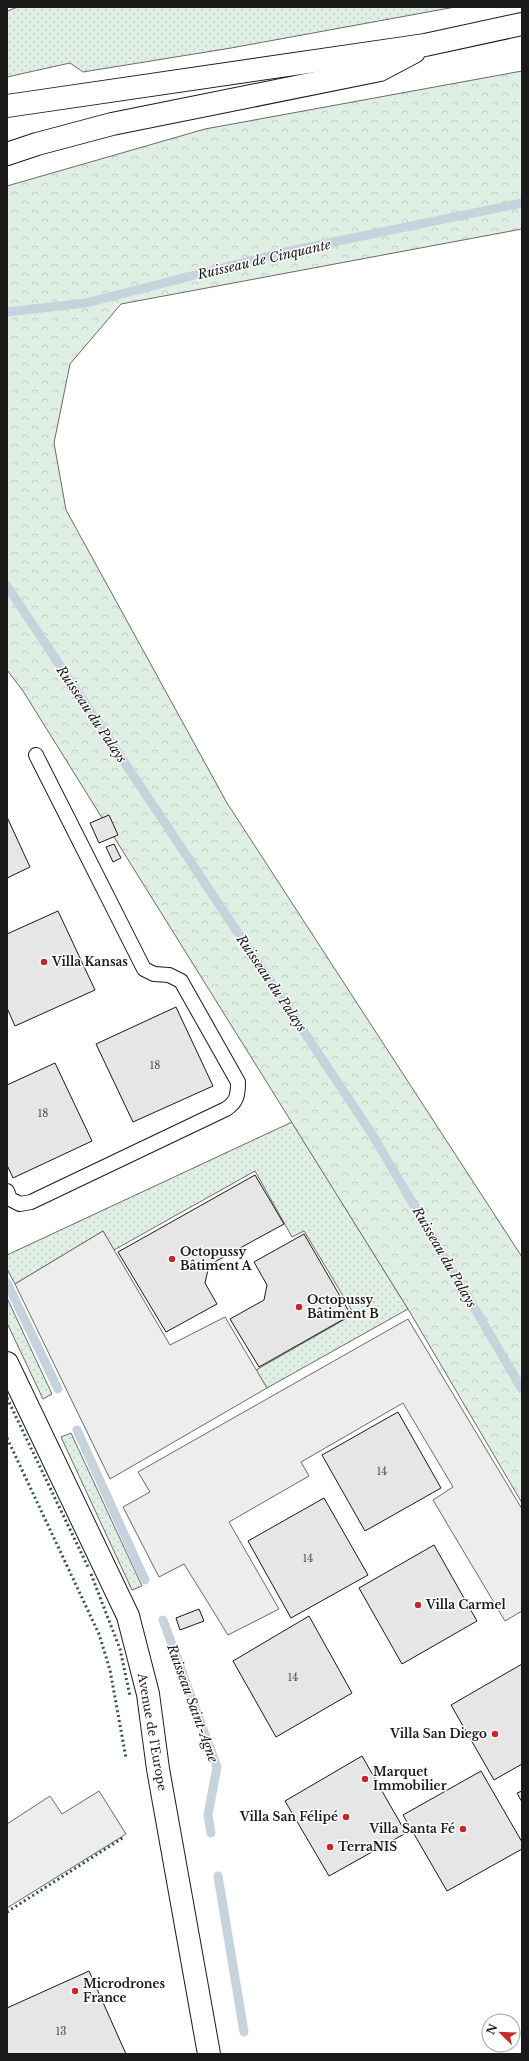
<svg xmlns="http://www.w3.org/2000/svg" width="529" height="2061" font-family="'Libre Baskerville',serif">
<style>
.green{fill:url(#green-dots);stroke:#6a6a6a}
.forest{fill:url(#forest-crowns);stroke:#6a6a6a}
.parking{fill:#ededed;stroke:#6a6a6a}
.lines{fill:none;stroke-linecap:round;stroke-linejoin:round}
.stream{stroke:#c6d2dc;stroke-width:9}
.building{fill:#e6e6e6;stroke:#1a1a1a}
.service-casing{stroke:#1a1a1a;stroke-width:16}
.minor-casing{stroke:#1a1a1a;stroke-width:24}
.motorway-casing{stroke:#1a1a1a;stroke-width:24}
.service{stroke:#fff;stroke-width:14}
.minor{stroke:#fff;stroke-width:22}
.motorway{stroke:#fff;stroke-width:22}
.hedge{stroke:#2b5a34;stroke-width:3;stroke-dasharray:2 3;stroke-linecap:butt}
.poi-dot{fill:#c62828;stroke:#fff;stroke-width:1.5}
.labels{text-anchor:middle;stroke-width:3;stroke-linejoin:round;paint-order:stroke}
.number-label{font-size:10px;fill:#4d4d4d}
.poi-label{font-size:12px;font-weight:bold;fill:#1a1a1a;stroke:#fff;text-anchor:start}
.street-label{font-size:12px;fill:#1a1a1a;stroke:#fff}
.water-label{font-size:13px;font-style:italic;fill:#1a1a1a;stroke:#fff}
</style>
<defs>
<pattern id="green-dots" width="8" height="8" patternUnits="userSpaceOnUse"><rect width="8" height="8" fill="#e0efe3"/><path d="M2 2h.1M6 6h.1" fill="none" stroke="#c0ccc2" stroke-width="1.8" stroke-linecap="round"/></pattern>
<pattern id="forest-crowns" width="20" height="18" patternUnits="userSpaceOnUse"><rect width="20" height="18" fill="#e0efe3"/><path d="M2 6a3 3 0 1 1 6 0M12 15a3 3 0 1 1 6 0" fill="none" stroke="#c0ccc2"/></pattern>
</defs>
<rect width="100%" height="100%" fill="#fff"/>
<g class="green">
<path d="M18,7H455L231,48L83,72L70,63L7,77V11Z"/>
<path d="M292,1122L408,1309L267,1388L256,1370L354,1314L304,1231L292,1237L255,1171L114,1250L103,1231L15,1284L7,1269V1255Z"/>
<path d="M7,1298L52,1394L43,1399L7,1323Z"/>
<path d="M71,1433L142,1586L132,1590L61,1437Z"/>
</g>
<path class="forest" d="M522,71V229L121,304L70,364L54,443L66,510L227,803L522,1257V1503L408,1309L23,691L7,670V186L205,129Z"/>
<g class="parking">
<path d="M103,1231L170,1345L225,1317L267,1388L110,1479L15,1284Z"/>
<path d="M408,1319L522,1509V1611L505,1621L433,1500L453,1487L403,1403L301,1462L309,1476L229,1522L279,1609L228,1635L184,1564L159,1577L123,1507L150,1492L138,1472Z"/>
<path d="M99,1791L126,1834L7,1908V1824L50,1796L62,1814Z"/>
</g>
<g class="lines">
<g class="stream">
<path d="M7,312L86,303L285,252L522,203"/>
<path d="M7,586L372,1134L522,1389"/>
<path d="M7,1283L58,1389"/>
<path d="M77,1430L145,1580"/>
<path d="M163,1620L217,1767L208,1815L211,1833"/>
<path d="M218,1876L244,2032"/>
</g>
</g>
<g class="building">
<path d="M109,815L118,835L99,843L90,823Z"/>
<path d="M7,817L30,867L7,878Z"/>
<path d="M114,844L121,858L113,862L106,847Z"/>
<path d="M58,911L95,990L15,1026L7,1008V934Z"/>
<path d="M176,1007L213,1086L133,1122L96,1044Z"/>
<path d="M55,1063L92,1141L13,1178L7,1165V1085Z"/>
<path d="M255,1175L284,1224L209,1265L205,1283L217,1304L166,1332L118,1252Z"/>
<path d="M304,1234L351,1315L259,1367L230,1319L264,1300L267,1285L254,1262Z"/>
<path d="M398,1412L441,1488L365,1531L322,1455Z"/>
<path d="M324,1498L368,1575L291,1618L248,1541Z"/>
<path d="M434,1545L477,1621L402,1664L359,1588Z"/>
<path d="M199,1609L204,1621L180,1630L176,1618Z"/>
<path d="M309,1616L352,1693L276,1737L233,1661Z"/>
<path d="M522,1664V1764L494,1780L451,1705Z"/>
<path d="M362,1756L406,1833L329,1876L285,1801Z"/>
<path d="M481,1771L522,1842V1849L447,1891L403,1815Z"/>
<path d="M522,1791V1802L517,1793Z"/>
<path d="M89,1971L126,2054H7V2008Z"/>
</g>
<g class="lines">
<defs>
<path id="service" d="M7,1191L10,1199L20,1204L31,1202L226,1109C237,1102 238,1095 238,1082L181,981L169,975L154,974L144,969L36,755"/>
<path id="minor" d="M7,1363L128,1616L148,1694L158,1769L209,2054"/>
<g id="motorway">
<path d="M7,106L425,45L522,24"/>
<path d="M7,154L37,144L112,124L380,70L414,52"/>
</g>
</defs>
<use href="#service" class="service-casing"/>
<use href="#minor" class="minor-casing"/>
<use href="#motorway" class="motorway-casing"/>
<use href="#service" class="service"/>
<use href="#minor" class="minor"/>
<use href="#motorway" class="motorway"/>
<g class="hedge">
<path d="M7,1398L88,1567"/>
<path d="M7,1438L99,1634L110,1670L126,1758"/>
<path d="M91,1574L120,1649L130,1696"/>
<path d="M7,1912L124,1837"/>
</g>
</g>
<g class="poi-dot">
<circle cx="44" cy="962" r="4"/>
<circle cx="172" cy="1259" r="4"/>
<circle cx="299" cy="1307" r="4"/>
<circle cx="418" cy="1605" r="4"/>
<circle cx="495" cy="1734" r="4"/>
<circle cx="365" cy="1779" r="4"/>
<circle cx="346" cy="1817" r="4"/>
<circle cx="463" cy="1829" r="4"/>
<circle cx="330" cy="1847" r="4"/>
<circle cx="75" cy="1991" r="4"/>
</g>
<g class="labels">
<g class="number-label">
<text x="155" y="1069">18</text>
<text x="43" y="1117">18</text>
<text x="382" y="1475">14</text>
<text x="308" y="1562">14</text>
<text x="293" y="1681">14</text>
<text x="61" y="2035">13</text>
</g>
<g class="poi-label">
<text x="52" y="966">Villa Kansas</text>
<text x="180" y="1256">Octopussy<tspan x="180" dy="14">Bâtiment A</tspan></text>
<text x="307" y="1304">Octopussy<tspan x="307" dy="14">Bâtiment B</tspan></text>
<text x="426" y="1609">Villa Carmel</text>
<text x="487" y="1738" text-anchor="end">Villa San Diego</text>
<text x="373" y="1776">Marquet<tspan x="373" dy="14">Immobilier</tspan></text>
<text x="338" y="1821" text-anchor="end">Villa San Félipé</text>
<text x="455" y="1833" text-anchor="end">Villa Santa Fé</text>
<text x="338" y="1851">TerraNIS</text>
<text x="83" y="1988">Microdrones<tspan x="83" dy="14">France</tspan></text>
</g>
<g class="street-label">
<text transform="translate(152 1732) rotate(80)" y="4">Avenue de l'Europe</text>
</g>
<g class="water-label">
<text transform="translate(264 259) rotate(-13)" y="5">Ruisseau de Cinquante</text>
<text transform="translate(92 714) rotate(56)" y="5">Ruisseau du Palays</text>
<text transform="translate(272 983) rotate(56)" y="5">Ruisseau du Palays</text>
<text transform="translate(445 1257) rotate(60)" y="5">Ruisseau du Palays</text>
<text transform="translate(193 1703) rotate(70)" y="5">Ruisseau Saint-Agne</text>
</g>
</g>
<rect width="529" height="2061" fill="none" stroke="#1a1a1a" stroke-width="16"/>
<g transform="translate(501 2033) rotate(293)"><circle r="19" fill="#ffffff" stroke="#a3a3a3"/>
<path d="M0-3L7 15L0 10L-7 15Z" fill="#c62828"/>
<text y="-6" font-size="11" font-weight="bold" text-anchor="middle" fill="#1a1a1a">N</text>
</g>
</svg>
